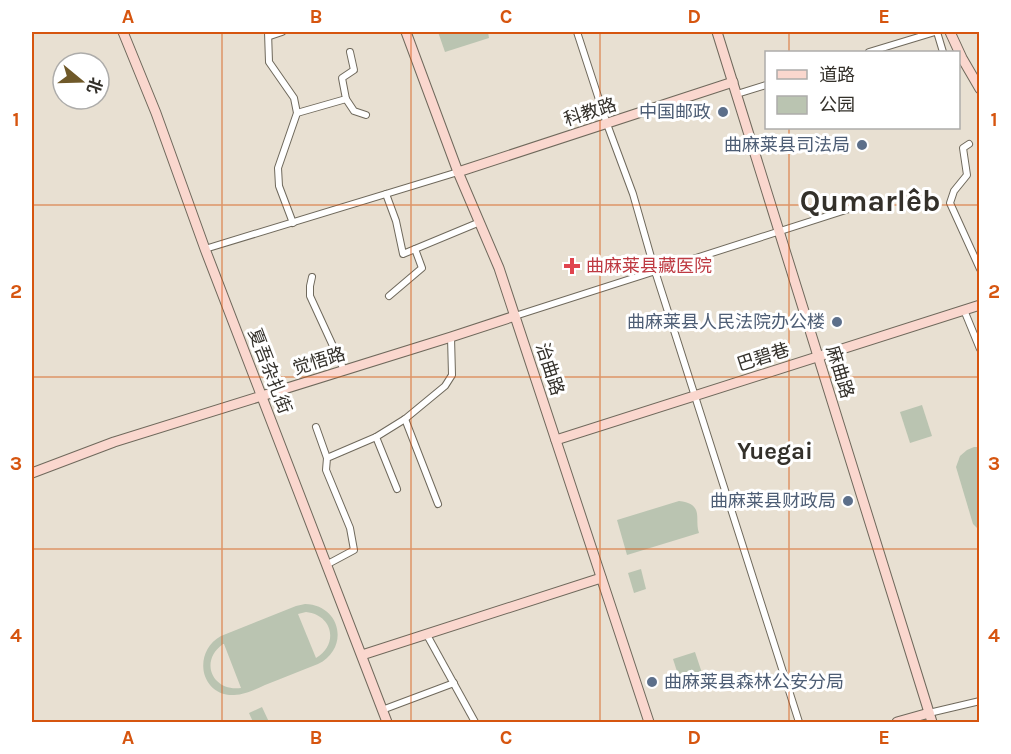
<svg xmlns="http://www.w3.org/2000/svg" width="1011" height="754" font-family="Karla,'Noto Sans SC',sans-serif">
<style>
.green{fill:#bac4b1;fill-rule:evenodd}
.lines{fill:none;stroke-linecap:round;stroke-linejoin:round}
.street-casing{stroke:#6f695c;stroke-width:8}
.secondary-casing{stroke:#6f695c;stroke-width:11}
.street{stroke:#fff;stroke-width:6}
.secondary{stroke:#fad7ce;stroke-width:9}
.grid{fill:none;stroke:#d6550f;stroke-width:1.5;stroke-opacity:0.55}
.service-dot{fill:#5c6f8a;stroke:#fff;stroke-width:2}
.health-dot{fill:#e0444e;stroke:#fff;stroke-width:2}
.labels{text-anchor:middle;stroke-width:6;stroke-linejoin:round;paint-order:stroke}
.street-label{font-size:18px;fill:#33302a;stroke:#fff}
.service-label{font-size:18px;fill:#4e5e75;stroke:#fff;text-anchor:end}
.health-label{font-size:18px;fill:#be3a42;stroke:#fff;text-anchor:start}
.district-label{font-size:24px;font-weight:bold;fill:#33302a;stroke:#fff}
.town-label{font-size:30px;font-weight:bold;fill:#33302a;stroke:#fff}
.neatline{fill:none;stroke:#d6550f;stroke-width:2}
.grid-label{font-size:20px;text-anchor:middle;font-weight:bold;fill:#d6550f}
</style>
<rect width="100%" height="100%" fill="#e8e0d2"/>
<g class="green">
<path d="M438,32H488L489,38L445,52Z"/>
<path d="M922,405L932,436L910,443L900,412Z"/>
<path d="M974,447H979V530L973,524L956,467L960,456L967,450Z"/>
<path d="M679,501C705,504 694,519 699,533L627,555L617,520Z"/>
<path d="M641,569L646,589L634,593L628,573Z"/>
<path d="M305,604C341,605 350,648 318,664C300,671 283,678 265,685C256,689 245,695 234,695C200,696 192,652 221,636L296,606ZM306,612C333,615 339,644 316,658L298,614ZM223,644H224L241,688C212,692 199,661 223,644Z"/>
<path d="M695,652L705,682L683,690L673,659Z"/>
<path d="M262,707L269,722H253L249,713Z"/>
</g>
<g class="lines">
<defs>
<g id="street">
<path d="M268,32L269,62L294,98L297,113L278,168L279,186L293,223"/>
<path d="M577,32L607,124L633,194L655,271L799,722"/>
<path d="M937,32L943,52"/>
<path d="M270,36L282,32"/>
<path d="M869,52L935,32"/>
<path d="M737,94L766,85"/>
<path d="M346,99L354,111L366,115"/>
<path d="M297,113L346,99L342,78L354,70L350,52"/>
<path d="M969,144L963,148L967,175L954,191L950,203L980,269"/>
<path d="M386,194L396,221L403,254L480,222"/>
<path d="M205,249L458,172"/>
<path d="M312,277L310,286V296L344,370"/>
<path d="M389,296L422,268L415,249"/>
<path d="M964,310L980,349"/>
<path d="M515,316L849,209"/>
<path d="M405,419L438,504"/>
<path d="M316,427L327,458"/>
<path d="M376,437L397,489"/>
<path d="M326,565L354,550L350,528L326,470L327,458L376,437L405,419L445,386L452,375L451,337"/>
<path d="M427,635L475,722"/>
<path d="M382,710L454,683"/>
<path d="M929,713L980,701"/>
</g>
<g id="secondary">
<path d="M123,32L156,113L205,249L387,722"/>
<path d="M406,32L458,172L499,268L649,722"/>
<path d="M717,32L932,722"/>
<path d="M950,32L962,58L980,89"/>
<path d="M458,172L733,82"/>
<path d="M556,440L980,305"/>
<path d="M32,473L114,442L451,337L515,316"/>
<path d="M362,655L601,578"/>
<path d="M897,722L929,713"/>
</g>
</defs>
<use href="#street" class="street-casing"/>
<use href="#secondary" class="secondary-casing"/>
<use href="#street" class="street"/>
<use href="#secondary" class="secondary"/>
</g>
<path class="grid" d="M222,32V722M411,32V722M600,32V722M789,32V52M789,128V722M32,205H980M32,377H980M32,549H980"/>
<g class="service-dot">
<circle cx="723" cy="112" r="6"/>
<circle cx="862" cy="145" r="6"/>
<circle cx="837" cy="322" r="6"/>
<circle cx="848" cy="501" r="6"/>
<circle cx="652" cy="682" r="6"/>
</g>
<path class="health-dot" d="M569 257h6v6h6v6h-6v6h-6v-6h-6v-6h6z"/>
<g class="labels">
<g class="street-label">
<text transform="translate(590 112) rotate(-18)" y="6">科教路</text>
<text transform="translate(763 357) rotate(-18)" y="6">巴碧巷</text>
<text transform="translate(319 361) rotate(-17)" y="6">觉悟路</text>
<text transform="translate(550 369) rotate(72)" y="6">治曲路</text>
<text transform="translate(270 371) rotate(69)" y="6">夏吾杂扎街</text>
<text transform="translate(840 372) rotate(73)" y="6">麻曲路</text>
</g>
<g class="service-label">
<text x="711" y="118">中国邮政</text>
<text x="850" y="151">曲麻莱县司法局</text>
<text x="825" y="328">曲麻莱县人民法院办公楼</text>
<text x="836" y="507">曲麻莱县财政局</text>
<text x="664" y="688" text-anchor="start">曲麻莱县森林公安分局</text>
</g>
<g class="health-label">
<text x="586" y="272">曲麻莱县藏医院</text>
</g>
<g class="district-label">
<text x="775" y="459">Yuegai</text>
</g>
<g class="town-label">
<text x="870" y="211">Qumarlêb</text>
</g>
</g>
<rect width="1011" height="754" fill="none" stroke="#ffffff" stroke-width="66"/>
<rect x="765" y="51" width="195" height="78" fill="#ffffff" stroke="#adacaa" stroke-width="1.5"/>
<rect x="777" y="70" width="30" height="9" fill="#fad7ce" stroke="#adacaa" stroke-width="1.5"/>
<text x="819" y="81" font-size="18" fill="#33302a">道路</text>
<rect x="777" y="96" width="30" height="18" fill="#bac4b1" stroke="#adacaa" stroke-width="1.5"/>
<text x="819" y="111" font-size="18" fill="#33302a">公园</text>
<g transform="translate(81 81) rotate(109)"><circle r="28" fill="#ffffff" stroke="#adacaa" stroke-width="1.5"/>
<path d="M0-4.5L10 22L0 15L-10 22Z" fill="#6f5929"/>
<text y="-9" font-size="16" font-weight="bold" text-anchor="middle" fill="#33302a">北</text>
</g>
<rect x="33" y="33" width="945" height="688" class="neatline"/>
<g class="grid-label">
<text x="128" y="23">A</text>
<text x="316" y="23">B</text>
<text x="506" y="23">C</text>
<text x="694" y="23">D</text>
<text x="884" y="23">E</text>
<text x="16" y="126">1</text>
<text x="994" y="126">1</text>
<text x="16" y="298">2</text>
<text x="994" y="298">2</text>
<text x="16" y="470">3</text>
<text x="994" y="470">3</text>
<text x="16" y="642">4</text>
<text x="994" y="642">4</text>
<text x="128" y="744">A</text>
<text x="316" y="744">B</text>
<text x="506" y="744">C</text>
<text x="694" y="744">D</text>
<text x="884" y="744">E</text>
</g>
</svg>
